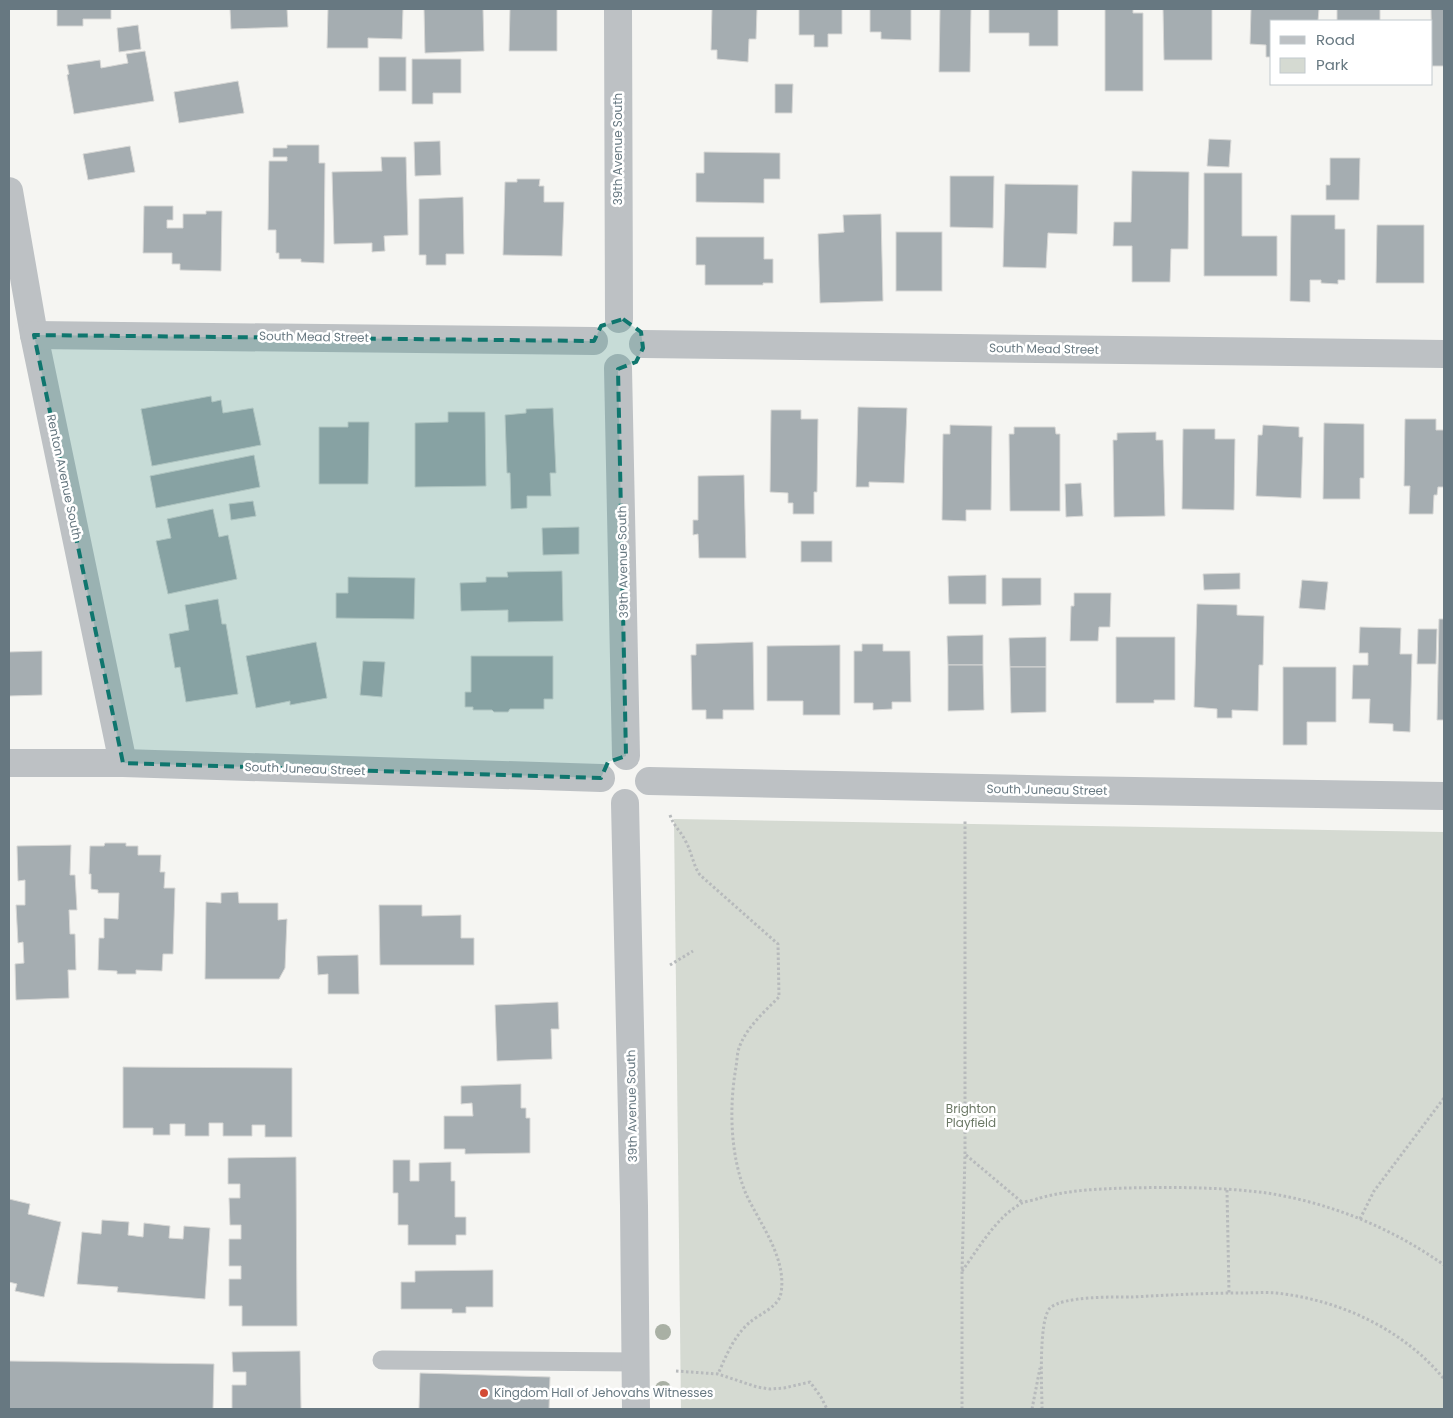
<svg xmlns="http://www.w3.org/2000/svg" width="1453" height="1418" font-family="Poppins,sans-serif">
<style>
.green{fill:#d5dad2}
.building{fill:#a5adb1;stroke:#d7d7d5}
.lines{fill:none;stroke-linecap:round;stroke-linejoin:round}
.path{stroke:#b7babc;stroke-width:3;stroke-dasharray:2.5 2.5;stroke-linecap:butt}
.service{stroke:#bdc1c4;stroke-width:19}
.minor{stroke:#bdc1c4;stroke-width:28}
.tree{fill:#a9b0a4}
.marked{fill:#0f766e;fill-opacity:0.2;stroke:#0f766e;stroke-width:4;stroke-dasharray:10 6;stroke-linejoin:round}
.poi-dot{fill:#d34b35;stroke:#fff;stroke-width:2}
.labels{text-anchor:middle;stroke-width:5;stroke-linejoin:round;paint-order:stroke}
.street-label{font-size:12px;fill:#677881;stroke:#fff}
.park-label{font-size:12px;fill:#6b7865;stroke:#fff}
.poi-label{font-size:12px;fill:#677881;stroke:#fff;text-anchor:start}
</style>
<rect width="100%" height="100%" fill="#f5f5f2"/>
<path class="green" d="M674,819L1444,832V1409H681Z"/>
<g class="building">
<path d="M57,9H111V19H83V26H57Z"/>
<path d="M230,9H287L288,27L231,29Z"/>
<path d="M328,9H403L402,39L368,38V48H327Z"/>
<path d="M424,9H483L484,51L425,53Z"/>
<path d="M510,9H557V51H509Z"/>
<path d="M712,9H757L756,39H749L748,62L717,59V50H711Z"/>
<path d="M799,9H842V34H828V47H814V35H799Z"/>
<path d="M870,9H911V40L881,39V32H870Z"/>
<path d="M940,9H971L970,72H939Z"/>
<path d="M989,9H1058V46H1029V33H989Z"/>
<path d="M1105,9H1133V13H1143V91H1105Z"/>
<path d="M1163,9H1212V60H1164Z"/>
<path d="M1251,9H1319L1318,21H1272V57H1266V45L1250,44Z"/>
<rect x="1337" y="9" width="43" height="12"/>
<path d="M1431,9H1444V66H1432Z"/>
<path d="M138,25L141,49L119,52L117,28Z"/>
<path d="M145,51L154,101L74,114L67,75L69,74L67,65L100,60L101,68L128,63L126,54Z"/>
<rect x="379" y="57" width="27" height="34"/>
<path d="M412,59H461V93H433V104H412Z"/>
<path d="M238,81L244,113L179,123L174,92Z"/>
<path d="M775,84H793L792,113H775Z"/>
<path d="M1209,139L1231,140L1229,167L1207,166Z"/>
<path d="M440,141L441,175L415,176L414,142Z"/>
<path d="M287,145H319V163H325L324,263L301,262V259H279V253H276V230H268L269,161H287V157H273V148H287Z"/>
<path d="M130,146L135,172L88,180L83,154Z"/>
<path d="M704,152L780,153V179H764V203L696,202V173H704Z"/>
<path d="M381,157H406L408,235L384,236L385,251L372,252V243L334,244L332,172L382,171Z"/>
<path d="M1330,158H1360L1359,200H1326V185H1330Z"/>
<path d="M1132,171L1189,172L1188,249H1171L1170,282H1132V246H1113L1114,222H1131Z"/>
<path d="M1204,173H1242V236H1277V276H1204Z"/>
<path d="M950,176H994L993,228L950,227Z"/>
<path d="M517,179H540L539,186H544V202H564L562,256L503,255L505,182H517Z"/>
<path d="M1005,184L1078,185L1077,234L1048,233L1046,268L1003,267Z"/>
<path d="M463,197L464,254H446V265H426V255H419V199Z"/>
<path d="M144,206H173V220H167V228H183V214H206V211H222L221,271L180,270V264H172V253H143Z"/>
<path d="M881,214L883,301L820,303L818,234L844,232L843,215Z"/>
<path d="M1291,215H1335V229H1345V280H1338V284L1321,283V280H1310V302L1290,301Z"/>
<path d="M1377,225H1424V283H1376Z"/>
<rect x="896" y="232" width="46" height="59"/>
<path d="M696,237H764V259H773V283H763V285H705V265H696Z"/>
<path d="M211,396L212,402L221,400L223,413L253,408L261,445L152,466L141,409Z"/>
<path d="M858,407L907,408L904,483L869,482V487H856Z"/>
<path d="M553,408L556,473H550L551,496H527V508L511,509L510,473H507L505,415L526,413V409Z"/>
<path d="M771,410H801V419H818L817,492H814V514H793V503H788V493L770,492Z"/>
<path d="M448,412H485L486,486L415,487V423L448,422Z"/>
<path d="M1405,419H1436V430H1444V487H1438L1437,495H1434L1433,514H1409L1410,486H1404Z"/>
<path d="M348,422H369L368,484H319V427H348Z"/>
<path d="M1324,423L1364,424V478H1360V499H1323Z"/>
<path d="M950,425L992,426L991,510H966V521L942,520L943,434H950Z"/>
<path d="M1263,425L1299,427V437H1303L1301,498L1256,496L1258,435H1262Z"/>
<path d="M1014,427H1055L1056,434H1060V511H1010L1009,434H1014Z"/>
<path d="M1183,429H1215V439H1235L1234,510L1182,509Z"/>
<path d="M1156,432V440H1163L1165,516L1114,517L1113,440H1117V433Z"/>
<path d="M254,455L260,487L156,508L150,476Z"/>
<path d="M744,475L746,558H699L698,534L693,535V520H698V476Z"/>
<path d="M1081,483L1083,516L1066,517L1065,484Z"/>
<path d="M253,501L256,516L231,520L229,504Z"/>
<path d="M213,509L219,537L228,535L237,579L168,594L156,541L171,538L167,519Z"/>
<path d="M579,527V554L543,555L542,528Z"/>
<rect x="801" y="541" width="31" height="21"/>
<path d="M562,571L563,621L508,622V610L461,611L460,583L486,582V577H508L507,572Z"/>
<path d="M1240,573V589L1204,590L1203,574Z"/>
<path d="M986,575V604H949L948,576Z"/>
<path d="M348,577L415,578L414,619L336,618V593H348Z"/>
<path d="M1002,578H1041V605L1002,606Z"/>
<path d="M1302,580L1328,582L1325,610L1299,608Z"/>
<path d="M1074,593H1111L1110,627H1099L1098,641H1070L1071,606H1074Z"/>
<path d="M218,599L222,624H226L238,694L186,702L180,667L175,668L169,634L189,630L185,605Z"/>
<path d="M1197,604L1237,605V615L1264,616L1263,665H1259L1258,711L1232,710V718H1217V709L1194,707Z"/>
<path d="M1439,619H1444V720H1437Z"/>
<path d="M1360,627L1401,628L1400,654H1412L1410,732L1393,731V724L1369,723L1370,699H1352L1353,665H1368V653H1359Z"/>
<path d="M1418,629H1437L1436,664H1417Z"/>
<path d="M983,635V665H948L947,636Z"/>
<path d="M1046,637V667H1010L1009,638Z"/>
<path d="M1116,637H1175V700H1154V703H1116Z"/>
<path d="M316,642L327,698L290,705V701L256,708L246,656Z"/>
<path d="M753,642L754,710H723V719H706V710H692L691,655H696V644Z"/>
<path d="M862,644H883V651H910L911,702H892V709L873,710V703H854V651H862Z"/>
<path d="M840,645V715H803V701H767V646Z"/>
<path d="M42,651V695L9,696V652Z"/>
<path d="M471,656H553V699H544V709H510L508,712H494L492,710H473V707H465V692H471Z"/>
<path d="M363,661L385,662L382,697L360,695Z"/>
<path d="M948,665H983L984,710L948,711Z"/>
<path d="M1010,667H1046V712L1011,713Z"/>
<path d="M1283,667H1336V722H1307V745H1283Z"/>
<path d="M105,843H126V846H138V855H161L160,872H165L164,888H175L173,954H163L162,971L136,970V974H117V971L98,970L99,938H104V918L118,919L119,893H98V890L91,889V874H89L90,846H104Z"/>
<path d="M71,845L70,875H75L77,910H69L70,934H75L76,970H68L69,998L16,1000L15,964L24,963L23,942L18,943L16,905H25V880L18,881L17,846Z"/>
<path d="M238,892L239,903H278V920L287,919L285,968L279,979H205L206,902L221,903V893Z"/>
<path d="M379,905H422V916L461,915V938H474V965H380Z"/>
<path d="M358,955L359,994H328V974L318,975L317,956Z"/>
<path d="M558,1002L559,1029H551L552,1059L497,1061L495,1005Z"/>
<path d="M123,1067L292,1068V1137H265V1125H252V1136H223V1123H209V1136H185V1124H170V1135H153V1128H123Z"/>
<path d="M521,1084V1108H526V1118H530V1153L465,1154V1149H444V1116H473L472,1103L461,1104V1086Z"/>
<path d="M296,1157L297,1326H242V1306H229V1279H241V1266H229V1239H241V1225H230L229,1198H240V1184H228V1158Z"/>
<path d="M393,1160H410V1181H419V1163L451,1162V1181H455V1217H466V1235H456V1245H408V1225H398V1193H393Z"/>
<path d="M9,1199L30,1204L28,1214L61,1222L44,1297L15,1291L17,1284L9,1282Z"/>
<path d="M102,1220L129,1222L128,1235L143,1237L144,1223L170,1226L169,1238L183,1239L184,1226L210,1228L205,1299L117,1292L118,1287L77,1284L82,1232L101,1234Z"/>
<path d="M493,1270V1307H466V1313H452V1309H401V1282H415V1271Z"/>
<path d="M300,1351L301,1409H232V1385H246V1372H233L232,1352Z"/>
<path d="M9,1361L214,1364L213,1409H9Z"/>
<path d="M420,1373L550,1377L549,1409H419Z"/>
</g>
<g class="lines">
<g class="path">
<path d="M670,815C674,827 681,831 686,842C692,853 693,865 700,875L778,944L779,997C764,1012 746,1028 739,1048C737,1054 737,1061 736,1067C729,1107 730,1155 746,1194C760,1224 787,1258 781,1293C779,1307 759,1314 749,1323C734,1336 726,1356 718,1374"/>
<path d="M670,965L693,951"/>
<path d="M966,1155L1023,1203"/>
<path d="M1227,1190L1229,1293"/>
<path d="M1360,1219L1374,1191L1444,1098"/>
<path d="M962,1271C979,1248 996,1217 1022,1203C1027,1201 1035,1200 1040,1198C1069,1190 1097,1189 1127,1188C1173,1187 1221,1187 1267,1193C1331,1203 1392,1228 1444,1265"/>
<path d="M676,1371L718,1374L757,1387L770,1389L784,1388L810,1382L821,1397L827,1409"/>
<path d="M962,1409V1272L965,1155V821"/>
<path d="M1032,1409L1040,1368"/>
<path d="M1042,1409C1042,1390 1038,1321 1050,1308C1063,1296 1114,1297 1132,1297C1169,1295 1205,1293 1242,1293C1253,1293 1265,1292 1276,1293C1340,1300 1403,1329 1444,1379"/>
</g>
<path class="service" d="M382,1360L636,1362"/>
<g class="minor">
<path d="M618,9L619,319"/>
<path d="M9,191L34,335L123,763"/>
<path d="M34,335L594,341"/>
<path d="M643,344L1444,354"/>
<path d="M618,368L626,756"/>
<path d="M9,763H123L601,778"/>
<path d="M649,781L1073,790L1444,796"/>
<path d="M625,803L634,1206L636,1409"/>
</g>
</g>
<g class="tree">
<circle cx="663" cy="1332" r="8"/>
<circle cx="663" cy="1389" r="8"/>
</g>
<path class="marked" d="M623,319L641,332L643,348L636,362L618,369L626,756L608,762L601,778L123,763L34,335L594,341L601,326Z"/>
<circle class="poi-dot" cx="484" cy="1393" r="5"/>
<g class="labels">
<g class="street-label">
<text transform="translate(618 149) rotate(-90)" y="4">39th Avenue South</text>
<text transform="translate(314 337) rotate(1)" y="4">South Mead Street</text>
<text transform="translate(1044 349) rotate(1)" y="4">South Mead Street</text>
<text transform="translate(64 477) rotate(78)" y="4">Renton Avenue South</text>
<text transform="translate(623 562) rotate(-91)" y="4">39th Avenue South</text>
<text transform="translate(305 769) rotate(2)" y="4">South Juneau Street</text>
<text transform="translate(1047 790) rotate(1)" y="4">South Juneau Street</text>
<text transform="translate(632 1106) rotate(-91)" y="4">39th Avenue South</text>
</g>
<g class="park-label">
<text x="971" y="1113">Brighton<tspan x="971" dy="14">Playfield</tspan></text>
</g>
<g class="poi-label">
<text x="494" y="1397">Kingdom Hall of Jehovahs Witnesses</text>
</g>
</g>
<rect width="1453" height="1418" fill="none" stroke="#677881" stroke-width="20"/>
<rect x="1270" y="20" width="162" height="65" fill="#ffffff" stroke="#c2c9cd"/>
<rect x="1280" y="36" width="25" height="8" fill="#bdc1c4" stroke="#c2c9cd"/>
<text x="1316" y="45" font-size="15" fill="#677881">Road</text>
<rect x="1280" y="58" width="25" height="15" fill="#d5dad2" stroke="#c2c9cd"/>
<text x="1316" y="70" font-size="15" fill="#677881">Park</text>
</svg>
